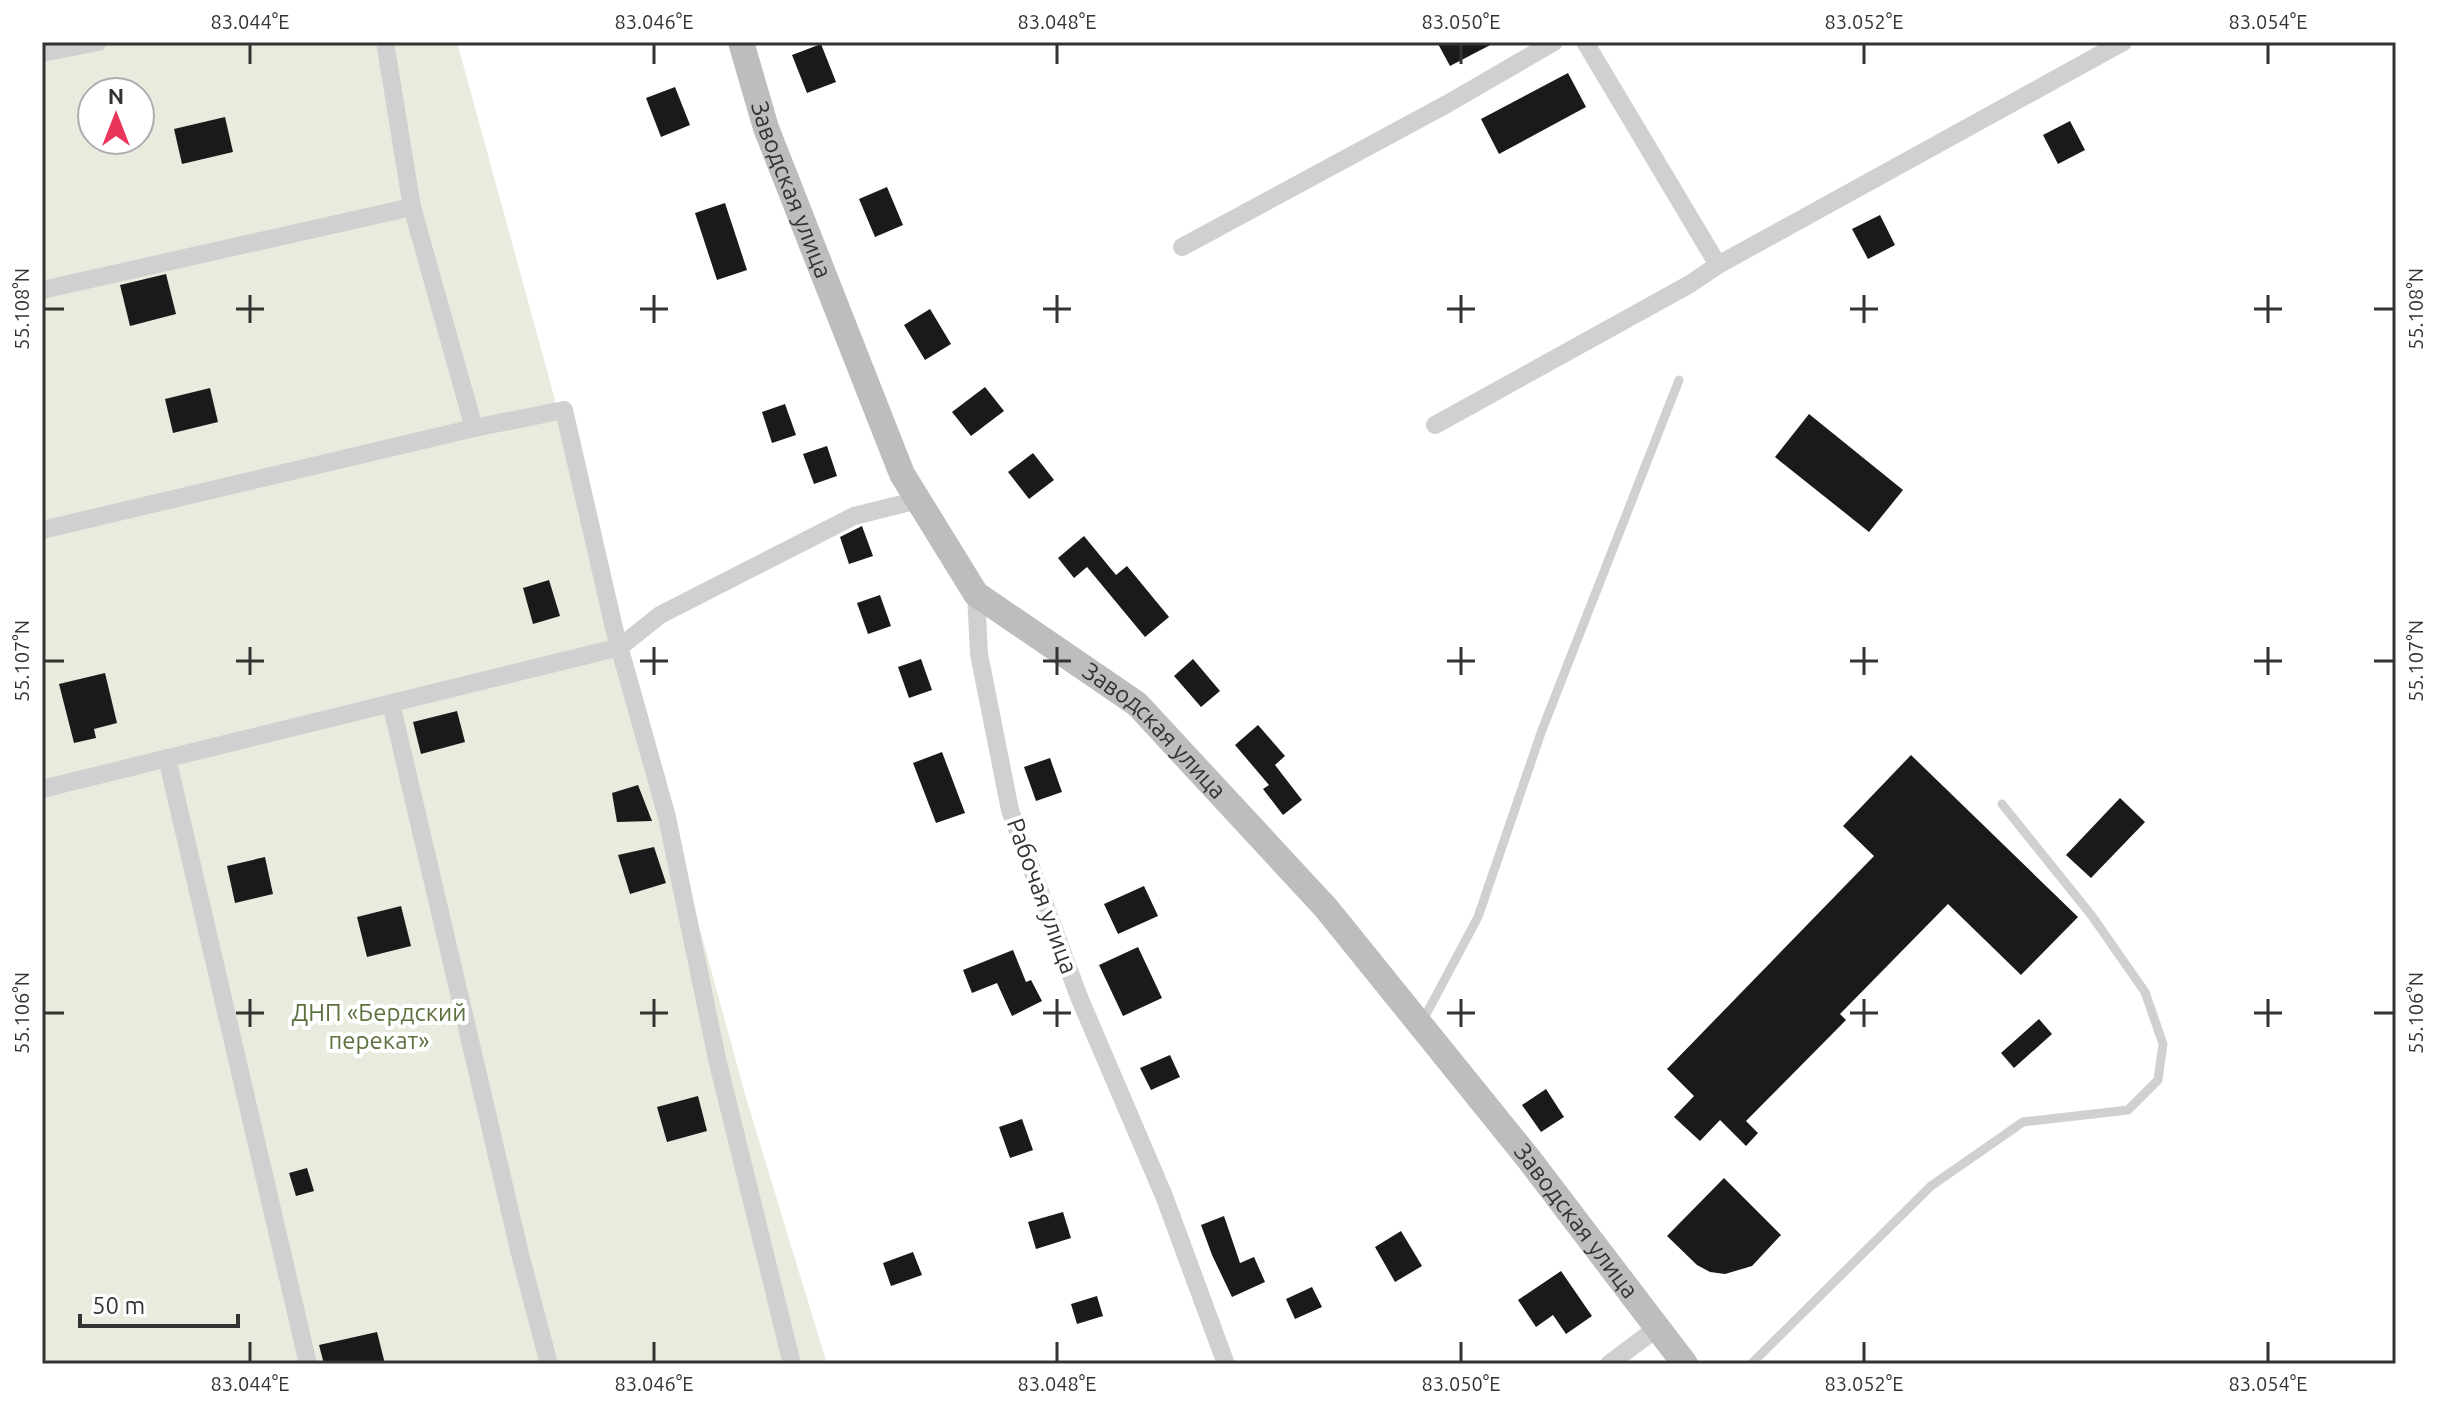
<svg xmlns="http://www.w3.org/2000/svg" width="2438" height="1406" font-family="Ubuntu,sans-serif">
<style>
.green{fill:#e8ecde;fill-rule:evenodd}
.building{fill:#1a1a1a}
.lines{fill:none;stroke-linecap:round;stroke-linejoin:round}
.lane{stroke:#d0d0d0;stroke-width:9}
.street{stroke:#d0d0d0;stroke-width:18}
.secondary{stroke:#bdbdbd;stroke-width:26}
.ticks{fill:none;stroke:#333;stroke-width:3}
.labels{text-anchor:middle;stroke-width:8;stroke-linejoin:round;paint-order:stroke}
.street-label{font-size:24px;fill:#333;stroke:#fff}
.park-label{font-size:24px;fill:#5c713e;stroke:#fff}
.neatline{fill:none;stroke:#333;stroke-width:3}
.ticks-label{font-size:20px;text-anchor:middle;fill:#333}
</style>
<rect width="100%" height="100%" fill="#fff"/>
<path class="green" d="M42,42H457L747,1101L827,1364H42ZM92,92H140V140H92Z"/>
<g class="building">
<path d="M1437,42H1496L1450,66Z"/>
<path d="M821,44L836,82L807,93L792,55Z"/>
<path d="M1568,73L1586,107L1499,154L1481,119Z"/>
<path d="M675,87L690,125L661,137L646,98Z"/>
<path d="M225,117L233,152L182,164L174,129Z"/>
<path d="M2070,121L2085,150L2058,164L2043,135Z"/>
<path d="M887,187L903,225L875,237L859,199Z"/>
<path d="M725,203L747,270L717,280L695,213Z"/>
<path d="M1880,215L1895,245L1868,259L1852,229Z"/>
<path d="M166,274L176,314L130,326L120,285Z"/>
<path d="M930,309L951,344L925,360L904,325Z"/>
<path d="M985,387L1004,411L971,436L952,412Z"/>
<path d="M210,388L218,422L173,433L165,399Z"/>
<path d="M785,404L796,435L772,443L762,412Z"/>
<path d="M1809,414L1903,490L1869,532L1775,457Z"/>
<path d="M827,446L837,476L814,484L803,454Z"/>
<path d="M1033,453L1054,480L1029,499L1008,472Z"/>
<path d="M862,526L873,556L849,564L840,537Z"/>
<path d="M1084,536L1116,575L1127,566L1169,617L1145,637L1087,567L1074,578L1058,558Z"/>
<path d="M549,580L560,616L533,624L523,588Z"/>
<path d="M880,595L891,626L868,634L857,603Z"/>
<path d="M921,659L932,690L909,698L898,667Z"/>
<path d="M1193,659L1220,691L1201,707L1174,676Z"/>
<path d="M105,673L117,723L94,729L96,738L74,743L59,684Z"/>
<path d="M457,711L465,742L421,754L413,722Z"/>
<path d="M1258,725L1285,756L1275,765L1302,800L1283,815L1263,789L1269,785L1235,745Z"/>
<path d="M942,752L965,813L936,823L913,763Z"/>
<path d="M1911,755L2078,917L2021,975L1948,904L1840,1014L1846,1020L1746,1121L1758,1133L1746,1146L1720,1120L1700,1141L1674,1117L1694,1096L1667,1069L1874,856L1843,826Z"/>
<path d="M1050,758L1062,792L1036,801L1024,767Z"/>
<path d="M638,785L652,821L617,822L612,793Z"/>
<path d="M2120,798L2145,822L2091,878L2066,855Z"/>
<path d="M654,847L666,883L630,894L618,855Z"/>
<path d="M265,857L273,894L235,903L227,866Z"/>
<path d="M1144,886L1158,916L1118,934L1104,904Z"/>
<path d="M401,906L411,946L367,957L357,917Z"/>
<path d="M1138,947L1162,998L1123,1016L1099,965Z"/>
<path d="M1013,950L1026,982L1031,980L1042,1001L1012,1016L997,983L972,993L963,970Z"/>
<path d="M2039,1019L2052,1034L2014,1068L2001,1053Z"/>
<path d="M1170,1055L1180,1077L1151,1090L1140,1068Z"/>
<path d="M1546,1089L1564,1117L1541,1132L1522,1105Z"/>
<path d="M698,1096L707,1131L667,1142L657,1107Z"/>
<path d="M1022,1119L1033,1150L1010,1158L999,1127Z"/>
<path d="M307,1168L314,1191L296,1196L289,1173Z"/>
<path d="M1724,1178L1781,1235L1752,1266L1725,1274L1710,1272L1697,1265L1667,1236Z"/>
<path d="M1063,1212L1071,1238L1036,1249L1028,1222Z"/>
<path d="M1224,1216L1240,1263L1254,1257L1265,1282L1232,1297L1212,1255L1201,1225Z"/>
<path d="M1401,1231L1422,1266L1395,1282L1375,1247Z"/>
<path d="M913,1252L922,1275L891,1286L883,1263Z"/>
<path d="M1561,1271L1592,1316L1566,1334L1553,1315L1536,1327L1518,1300Z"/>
<path d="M1312,1287L1322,1307L1295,1319L1286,1299Z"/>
<path d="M1097,1296L1103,1316L1077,1324L1071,1304Z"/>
<path d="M377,1332L385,1364H324L319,1345Z"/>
</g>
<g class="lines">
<g class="lane">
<path d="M1422,1022L1478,917L1542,730L1679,380"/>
<path d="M1751,1364L1931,1186L2023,1122L2128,1110L2158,1080L2163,1044L2145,992L2092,916L2002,804"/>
</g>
<g class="street">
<path d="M385,42L412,207L474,428L564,410L614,628L667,817L717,1059L792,1364"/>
<path d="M1585,42L1718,265L2123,42"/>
<path d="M42,53L98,42"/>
<path d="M1182,247L1447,104L1554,42"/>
<path d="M42,290L412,207"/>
<path d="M1435,425L1690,284L1718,265"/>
<path d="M42,530L474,428"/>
<path d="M976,594L979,654L1010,810L1079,997L1164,1196L1226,1364"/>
<path d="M391,703L520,1254L549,1364"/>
<path d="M167,758L308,1364"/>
<path d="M42,789L620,647L660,615L854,516L918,500"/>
<path d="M1609,1364L1657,1328"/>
</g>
<path class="secondary" id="s1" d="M741,42L766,128L902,474L976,594L1137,704L1326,908L1528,1158L1685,1364"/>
</g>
<path class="ticks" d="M250,44V64M654,44V64M1057,44V64M1461,44V64M1864,44V64M2268,44V64M250,295V323M654,295V323M1057,295V323M1461,295V323M1864,295V323M2268,295V323M44,309H64M236,309H264M640,309H668M1043,309H1071M1447,309H1475M1850,309H1878M2254,309H2282M2374,309H2394M250,647V675M654,647V675M1057,647V675M1461,647V675M1864,647V675M2268,647V675M44,661H64M236,661H264M640,661H668M1043,661H1071M1447,661H1475M1850,661H1878M2254,661H2282M2374,661H2394M250,999V1027M654,999V1027M1057,999V1027M1461,999V1027M1864,999V1027M2268,999V1027M44,1013H64M236,1013H264M640,1013H668M1043,1013H1071M1447,1013H1475M1850,1013H1878M2254,1013H2282M2374,1013H2394M250,1342V1362M654,1342V1362M1057,1342V1362M1461,1342V1362M1864,1342V1362M2268,1342V1362"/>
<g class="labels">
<g class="street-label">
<text dy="8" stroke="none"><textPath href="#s1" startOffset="156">Заводская улица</textPath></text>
<text dy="8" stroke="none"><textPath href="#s1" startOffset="828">Заводская улица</textPath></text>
<text transform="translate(1042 896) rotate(70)" y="8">Рабочая улица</text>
<text dy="8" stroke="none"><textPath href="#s1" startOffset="1476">Заводская улица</textPath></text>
</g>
<g class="park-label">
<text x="379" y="1021">ДНП «Бердский<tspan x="379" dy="28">перекат»</tspan></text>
</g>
</g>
<rect width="2438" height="1406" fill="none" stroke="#ffffff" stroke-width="88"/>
<g transform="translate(116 116)"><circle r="38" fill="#ffffff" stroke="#adadad" stroke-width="2"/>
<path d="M0-6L14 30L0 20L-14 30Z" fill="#ea355a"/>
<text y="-12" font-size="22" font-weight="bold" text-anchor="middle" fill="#333333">N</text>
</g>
<path d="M80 1314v12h158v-12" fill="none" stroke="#333333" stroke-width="4"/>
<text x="92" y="1314" font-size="24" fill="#333333" stroke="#ffffff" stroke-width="6" paint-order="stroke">50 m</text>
<rect x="44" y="44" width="2350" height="1318" class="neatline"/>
<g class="ticks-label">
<text x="250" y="29">83.044°E</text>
<text x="654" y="29">83.046°E</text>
<text x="1057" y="29">83.048°E</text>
<text x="1461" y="29">83.050°E</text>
<text x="1864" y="29">83.052°E</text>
<text x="2268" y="29">83.054°E</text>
<text transform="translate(22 309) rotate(-90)" y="7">55.108°N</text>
<text transform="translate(2416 309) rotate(-90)" y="7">55.108°N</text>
<text transform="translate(22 661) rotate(-90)" y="7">55.107°N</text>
<text transform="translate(2416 661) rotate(-90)" y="7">55.107°N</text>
<text transform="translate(22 1013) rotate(-90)" y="7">55.106°N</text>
<text transform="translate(2416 1013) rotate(-90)" y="7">55.106°N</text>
<text x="250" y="1391">83.044°E</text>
<text x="654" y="1391">83.046°E</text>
<text x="1057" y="1391">83.048°E</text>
<text x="1461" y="1391">83.050°E</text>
<text x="1864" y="1391">83.052°E</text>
<text x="2268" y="1391">83.054°E</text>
</g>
</svg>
